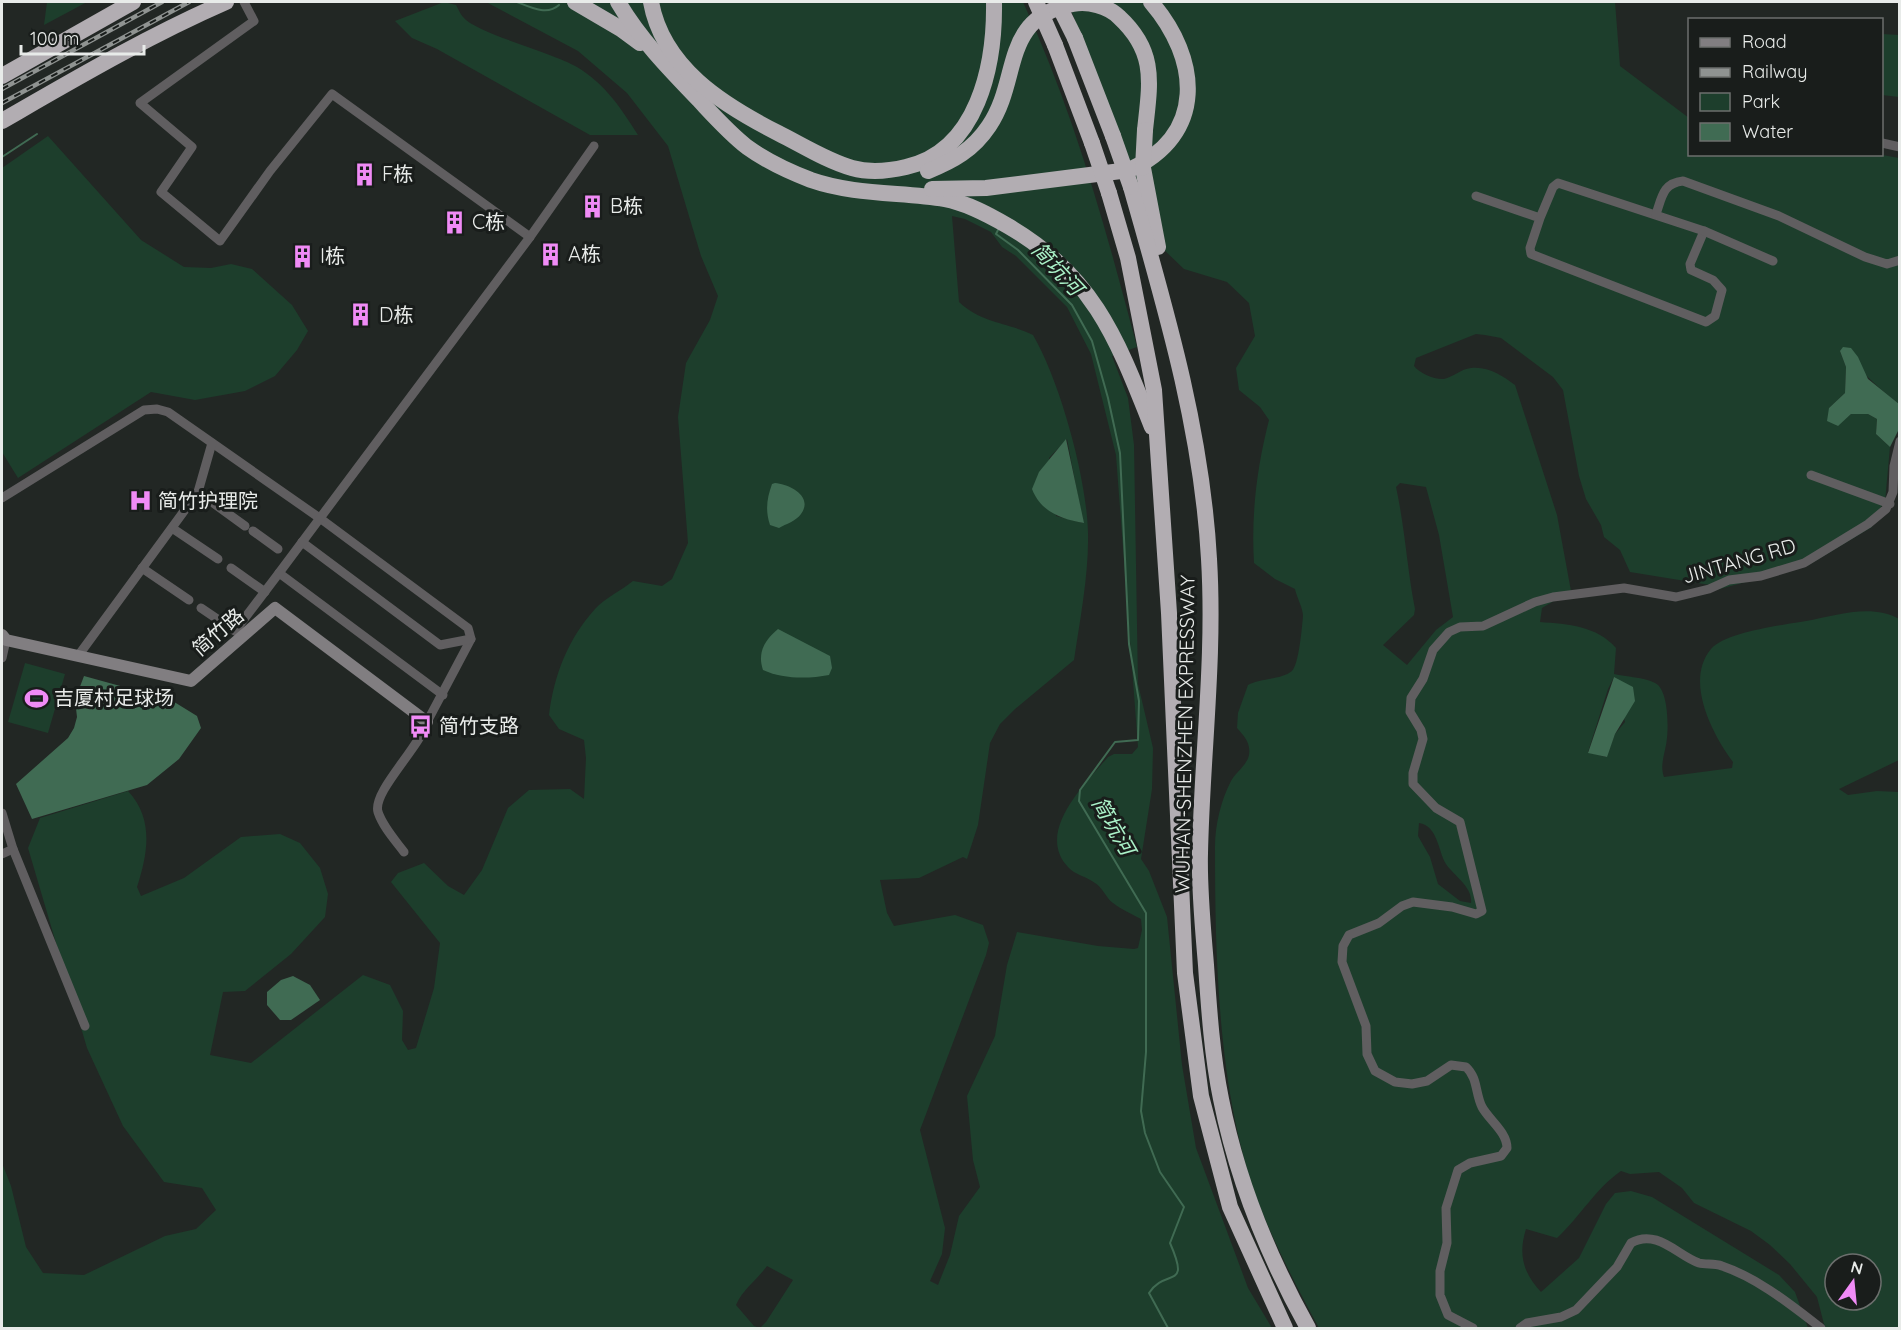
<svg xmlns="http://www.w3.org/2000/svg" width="1901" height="1330" font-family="Quicksand,'Noto Sans SC',sans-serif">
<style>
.green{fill:#1d3e2c;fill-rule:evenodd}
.water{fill:#406b53}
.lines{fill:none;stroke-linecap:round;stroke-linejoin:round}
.stream{stroke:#406b53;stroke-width:2}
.street{stroke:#605e60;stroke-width:9}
.secondary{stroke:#817e81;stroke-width:12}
.highway{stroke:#b2adb2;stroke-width:16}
.rail-casing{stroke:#8f9391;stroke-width:4.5}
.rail{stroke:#191d1b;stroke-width:2;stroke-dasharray:7;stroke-linecap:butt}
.highway-bridge{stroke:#b2adb2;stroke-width:16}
.labels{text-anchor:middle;stroke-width:6;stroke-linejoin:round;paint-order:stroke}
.poi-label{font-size:20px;fill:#e8ebe9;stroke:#191d1b;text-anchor:start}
.street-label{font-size:20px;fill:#e8ebe9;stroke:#191d1b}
.water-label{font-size:21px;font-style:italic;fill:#abf3c9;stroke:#191d1b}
</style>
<rect width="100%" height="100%" fill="#222724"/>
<g class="green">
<path d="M47,2H87L44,25Z"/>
<path d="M444,2L456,5C458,8 460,14 463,17C477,34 552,52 577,67C605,84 621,108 638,135H590L437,49L412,38L395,21Z"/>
<path d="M486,2H1023C1074,112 1106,229 1137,347L1112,356L1128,398L1134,445L1138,684L1153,748L1152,789L1141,859L1149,871L1167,917L1182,1065L1196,1148L1248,1288L1272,1328H2V1163L11,1186L26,1247L43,1273L84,1275L165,1236L196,1229L216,1210L202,1188L164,1182L123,1126L87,1048L28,848L40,818L128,791C154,819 148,853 137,887L141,896L184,878L241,837L280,834L300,843L320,868L328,894L325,917L291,954L245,991L223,992L210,1055L251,1063L363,975L390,985L403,1011L402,1040L408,1050L416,1048L434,988L440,943L391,882L398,873L424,863L448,886L464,895L482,870L508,808L529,790L570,789L584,799L586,758L584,740L559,729L549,715C554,675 568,639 595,609C605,598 622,590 633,581L662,586L672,579L688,543L678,417L686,363L710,320L718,296L701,256L668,146L627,93L578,51ZM952,216L965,219L991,232L1002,247L1016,256L1067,307L1091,354L1116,455L1138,747L1132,754H1114L1108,757C1085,784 1035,832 1068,867C1075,875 1086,876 1095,883C1103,888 1106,898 1113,903C1122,910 1132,914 1141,919L1142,930L1138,948L1134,949L1098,946L1017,932L1007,965L995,1036L967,1096L973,1160L980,1187L959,1216L950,1255L938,1285L930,1281L942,1254L945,1228L920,1130L986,955L989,943L983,925L955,915L894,926L887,913L880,880L919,878L963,857L967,859L978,825L990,743L1000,724L1015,709L1074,660C1080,620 1089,573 1088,533C1087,479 1060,381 1033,335C1007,322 983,324 959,302ZM1067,439L1083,523L1056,516L1049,458ZM767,1266L793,1280L766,1322L760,1328L754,1326L736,1305C743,1289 757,1280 767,1266Z"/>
<path d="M1068,2H1615L1620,66L1689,118L1690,154H1877L1899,158V404C1877,388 1861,369 1840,351L1846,367L1845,393L1829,408L1837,426L1851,414H1868L1877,419L1876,434L1890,447L1885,502L1871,520L1872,527L1807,566L1712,591L1710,585L1630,572L1620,550L1604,537L1601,525L1586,499L1579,476L1563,390L1553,377L1501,338L1485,335L1476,334L1416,358L1414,366C1419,373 1435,380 1444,379C1453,377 1461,369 1471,368C1488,366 1503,376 1515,385L1557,515L1571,591L1542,608L1540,622C1568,624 1597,626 1616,648L1614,674C1626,677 1644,677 1655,683C1669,689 1669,731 1666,745C1664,756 1660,766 1664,777L1732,768L1733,762C1713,735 1684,681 1711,649C1725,632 1783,625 1806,621C1835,616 1871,603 1899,619V760L1839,789L1848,795L1877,791L1899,792V1328H1825L1817,1297L1790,1264L1770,1245L1751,1231L1694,1203L1682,1188L1659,1172L1630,1174L1621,1171C1595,1189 1580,1217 1557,1238L1526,1229C1518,1254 1523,1273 1541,1292L1579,1258L1606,1204L1615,1193L1631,1191L1652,1197L1779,1275L1795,1292L1808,1328H1319C1299,1291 1279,1253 1263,1214C1218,1106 1215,962 1215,847C1215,825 1221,800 1231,781C1236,772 1247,765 1249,755C1251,743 1244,736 1237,728L1238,713L1248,685C1260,678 1281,680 1292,671C1299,664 1302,627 1303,616C1303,608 1297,598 1295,589L1275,579L1254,563C1251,514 1257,467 1269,420L1260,407L1239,390L1236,368L1255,336L1249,303L1227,282L1184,269L1161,247ZM1400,483L1426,487L1439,535L1453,617L1436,630L1407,665L1383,645L1414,615L1415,609C1407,568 1405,528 1396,487ZM1614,677L1625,722L1615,734L1606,757L1588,752L1608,689ZM1419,823C1438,826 1438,851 1446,864C1454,876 1473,887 1471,903L1460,901L1438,884L1430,857L1418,836ZM1835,1264H1871V1300H1835Z"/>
<path d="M1882,34L1899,35V97L1882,95Z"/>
<path d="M48,136L141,240L184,267L211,268L231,264L252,269L292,305L308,331L297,350L275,376L245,391L195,400L151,392L18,478L2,452V168Z"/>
<path d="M25,663L65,674L48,733L8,722Z"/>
</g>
<g class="water">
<path d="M1843,347L1851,348L1858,357L1868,379L1899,404V429L1890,447L1876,434L1877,419L1868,414H1851L1838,426L1827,421L1829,408L1845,393L1846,367L1840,351Z"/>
<path d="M1066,439L1084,523C1061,519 1041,512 1032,489L1039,472Z"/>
<path d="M775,483C789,484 814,496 801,514C796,521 786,524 779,528L770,525C765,510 767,498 772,484Z"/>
<path d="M778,629L830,656L832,668L829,675C808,679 782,679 763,670C757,652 765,640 778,629Z"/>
<path d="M84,676L171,700L197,716L201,728L179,759L147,785L32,819L16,784L68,738L74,728L77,717L75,700Z"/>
<path d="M1614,677L1633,687L1635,701L1615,734L1607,757L1588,753Z"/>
<path d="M293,976L310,985L320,1000L291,1020H280L267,1005V992L281,980Z"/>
</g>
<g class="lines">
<g class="stream">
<path d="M517,2C530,7 547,16 559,5"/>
<path d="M2,157L37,134"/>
<path d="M999,228L996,234L1018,250L1072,305L1092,341L1108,398L1120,453L1129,644L1139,701L1138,740L1115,742L1080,790L1079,801L1146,913V1052L1141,1111L1145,1133L1160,1172L1184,1207L1170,1243C1191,1291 1166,1267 1149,1293L1168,1328"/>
</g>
<g class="street">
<path d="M244,2L254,21L140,103L192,147L161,192L220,241L270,171L332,94L530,237"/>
<path d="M1882,143L1900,147"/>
<path d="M1476,196L1540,218L1530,248L1531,254L1706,322L1715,316L1722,290L1713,280L1691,270L1690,264L1704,231L1558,183L1553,187L1540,218"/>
<path d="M1656,214C1662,197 1663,183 1683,181L1779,216L1865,257L1887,264L1900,260"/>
<path d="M1704,231L1773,261"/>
<path d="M1811,475L1890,504"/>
<path d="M198,492L245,526"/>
<path d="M2,498L144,410L157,409L168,412L321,519L468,628L471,639L427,722C420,747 372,792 378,812C383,827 395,840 404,852"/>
<path d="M172,528L218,559"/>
<path d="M253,531L278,549"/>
<path d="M302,542L440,645L471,639"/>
<path d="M142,568L189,600"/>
<path d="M231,568L265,592"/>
<path d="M201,608L235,631L279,573"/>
<path d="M78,656L198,492L212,443"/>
<path d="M2,658L6,640"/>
<path d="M443,695L279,573L530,237L594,146"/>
<path d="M2,813L13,849L2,854"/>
<path d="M13,849L85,1026"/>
<path d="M1473,1328L1448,1315L1440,1295V1271L1447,1243L1446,1208L1458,1170L1470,1163L1501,1156L1507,1148C1507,1132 1489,1120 1482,1107C1475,1093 1478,1078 1466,1067L1451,1065L1427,1081L1412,1084L1395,1082L1375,1071L1367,1054L1366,1026L1342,962L1343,946L1349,935L1379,923L1402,906L1413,902L1452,907L1476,914L1482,911L1460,822L1436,808L1413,784V773L1423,739L1421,730L1410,712L1411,698L1423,679L1433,650L1449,632L1460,627L1483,626L1535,602L1553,597L1624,588L1676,597L1709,589L1729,580L1761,576L1804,563L1868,524L1886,509L1893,492L1894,466L1900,441"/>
<path d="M1520,1328L1527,1323L1561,1317L1576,1310L1617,1267L1631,1243C1657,1228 1678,1256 1699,1263C1706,1265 1714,1263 1722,1266C1758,1278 1791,1305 1821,1328"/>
</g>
<path class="secondary" d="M2,635L6,640L191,681L275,608L427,722"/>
<g class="highway">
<path d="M575,2L621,29L640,43"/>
<path d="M618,2C639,38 669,69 698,99C714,116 729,133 747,147C765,160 790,172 811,180C854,195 901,192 945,199C967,203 989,215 1008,226C1094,276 1117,339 1152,427"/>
<path d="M651,2C663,68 723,105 778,133C802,145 827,161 852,168C870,173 889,171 906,167C978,151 995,65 994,2"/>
<path d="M1075,38L1113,136"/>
<path d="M1055,45L1092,143"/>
<path d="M2,76L133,2"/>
<path d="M2,121C75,79 148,36 226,2"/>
<path d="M1143,168L1158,247"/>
<path d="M928,171C953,161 973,150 989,126C1021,79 1000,18 1073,4C1088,1 1108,6 1119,17C1157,52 1150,83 1145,130"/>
<path d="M1131,187C1166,310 1202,431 1209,559C1215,658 1202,755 1200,853C1199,890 1203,928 1206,965C1209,1009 1212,1055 1221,1099C1237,1180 1268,1256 1308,1328"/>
<path d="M932,189L986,188L1129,170C1207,135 1200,59 1151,2"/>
<path d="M1109,193L1128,258L1154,390L1169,613L1185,973L1201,1096L1230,1207L1285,1328"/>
</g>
<defs>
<g id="rail">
<path d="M2,89L162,2"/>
<path d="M2,103L189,2"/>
</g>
</defs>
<use href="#rail" class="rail-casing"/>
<use href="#rail" class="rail"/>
<g class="highway-bridge">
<path d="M1036,2L1055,45"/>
<path d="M1057,2L1075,38"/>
<path d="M1113,136L1131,187"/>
<path d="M1092,143L1109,193"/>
<path d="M1143,168L1145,130"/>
</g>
</g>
<defs>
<symbol id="building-bare" viewBox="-9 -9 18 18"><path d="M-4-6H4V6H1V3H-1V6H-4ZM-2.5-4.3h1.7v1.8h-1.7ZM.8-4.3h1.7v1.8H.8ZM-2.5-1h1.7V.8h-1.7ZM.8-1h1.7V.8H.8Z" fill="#f08bf6" stroke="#191d1b" stroke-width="2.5" paint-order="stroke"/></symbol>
<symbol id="hospital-bare" viewBox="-9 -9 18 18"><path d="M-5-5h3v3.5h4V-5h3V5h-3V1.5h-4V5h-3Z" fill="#f08bf6" stroke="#191d1b" stroke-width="2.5" paint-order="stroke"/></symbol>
<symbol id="stadium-bare" viewBox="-9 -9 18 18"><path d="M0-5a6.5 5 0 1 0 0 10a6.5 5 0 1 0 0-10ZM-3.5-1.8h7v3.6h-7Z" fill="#f08bf6" stroke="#191d1b" stroke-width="2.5" paint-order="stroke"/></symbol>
<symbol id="bus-bare" viewBox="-9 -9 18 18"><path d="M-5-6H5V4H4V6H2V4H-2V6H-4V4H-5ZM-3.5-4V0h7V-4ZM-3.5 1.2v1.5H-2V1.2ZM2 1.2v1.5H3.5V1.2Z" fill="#f08bf6" stroke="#191d1b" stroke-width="2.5" paint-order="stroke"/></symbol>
</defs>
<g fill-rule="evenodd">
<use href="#building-bare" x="348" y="158" width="33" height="33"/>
<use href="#building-bare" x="576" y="190" width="33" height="33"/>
<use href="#building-bare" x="438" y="206" width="33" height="33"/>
<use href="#building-bare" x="534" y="238" width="33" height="33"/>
<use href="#building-bare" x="286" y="240" width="33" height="33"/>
<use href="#building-bare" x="344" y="298" width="33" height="33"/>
<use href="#hospital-bare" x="124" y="484" width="33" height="33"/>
<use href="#stadium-bare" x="20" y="682" width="33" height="33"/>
<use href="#bus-bare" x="404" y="710" width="33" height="33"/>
</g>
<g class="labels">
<g class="poi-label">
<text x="382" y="181">F栋</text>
<text x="610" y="213">B栋</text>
<text x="472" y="229">C栋</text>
<text x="568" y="261">A栋</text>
<text x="320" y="263">I栋</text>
<text x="379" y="322">D栋</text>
<text x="158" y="508">简竹护理院</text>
<text x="54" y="705">吉厦村足球场</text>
<text x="439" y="733">简竹支路</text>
</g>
<g class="street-label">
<text transform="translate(1739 561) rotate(-16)" y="7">JINTANG RD</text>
<text transform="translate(218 632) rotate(-41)" y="7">简竹路</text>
<text transform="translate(1185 734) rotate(-89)" y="7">WUHAN-SHENZHEN EXPRESSWAY</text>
</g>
<g class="water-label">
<text transform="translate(1057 269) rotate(47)" y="7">简坑河</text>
<text transform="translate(1113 826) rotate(60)" y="7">简坑河</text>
</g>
</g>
<rect width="1901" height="1330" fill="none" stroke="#e8ebe9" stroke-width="6"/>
<rect x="1688" y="18" width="195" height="138" fill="#191d1b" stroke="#6c6f6d" stroke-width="1.5"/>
<rect x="1700" y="38" width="30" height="9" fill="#817e81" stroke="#6c6f6d" stroke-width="1.5"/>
<text x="1742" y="48" font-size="18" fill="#e8ebe9">Road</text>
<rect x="1700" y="68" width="30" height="9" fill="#8f9391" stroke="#6c6f6d" stroke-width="1.5"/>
<text x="1742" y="78" font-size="18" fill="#e8ebe9">Railway</text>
<rect x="1700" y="93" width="30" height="18" fill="#1d3e2c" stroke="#6c6f6d" stroke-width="1.5"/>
<text x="1742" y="108" font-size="18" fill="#e8ebe9">Park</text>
<rect x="1700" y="123" width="30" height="18" fill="#406b53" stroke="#6c6f6d" stroke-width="1.5"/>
<text x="1742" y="138" font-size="18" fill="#e8ebe9">Water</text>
<g transform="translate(1853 1282) rotate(15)"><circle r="28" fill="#191d1b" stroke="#6c6f6d" stroke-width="1.5"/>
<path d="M0-4.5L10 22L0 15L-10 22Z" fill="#f08bf6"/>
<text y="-9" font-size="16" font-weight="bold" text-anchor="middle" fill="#e8ebe9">N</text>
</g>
<path d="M21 45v9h123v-9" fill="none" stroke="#e8ebe9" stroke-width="3"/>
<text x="30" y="45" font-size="18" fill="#e8ebe9" stroke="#191d1b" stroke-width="4.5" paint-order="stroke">100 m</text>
</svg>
